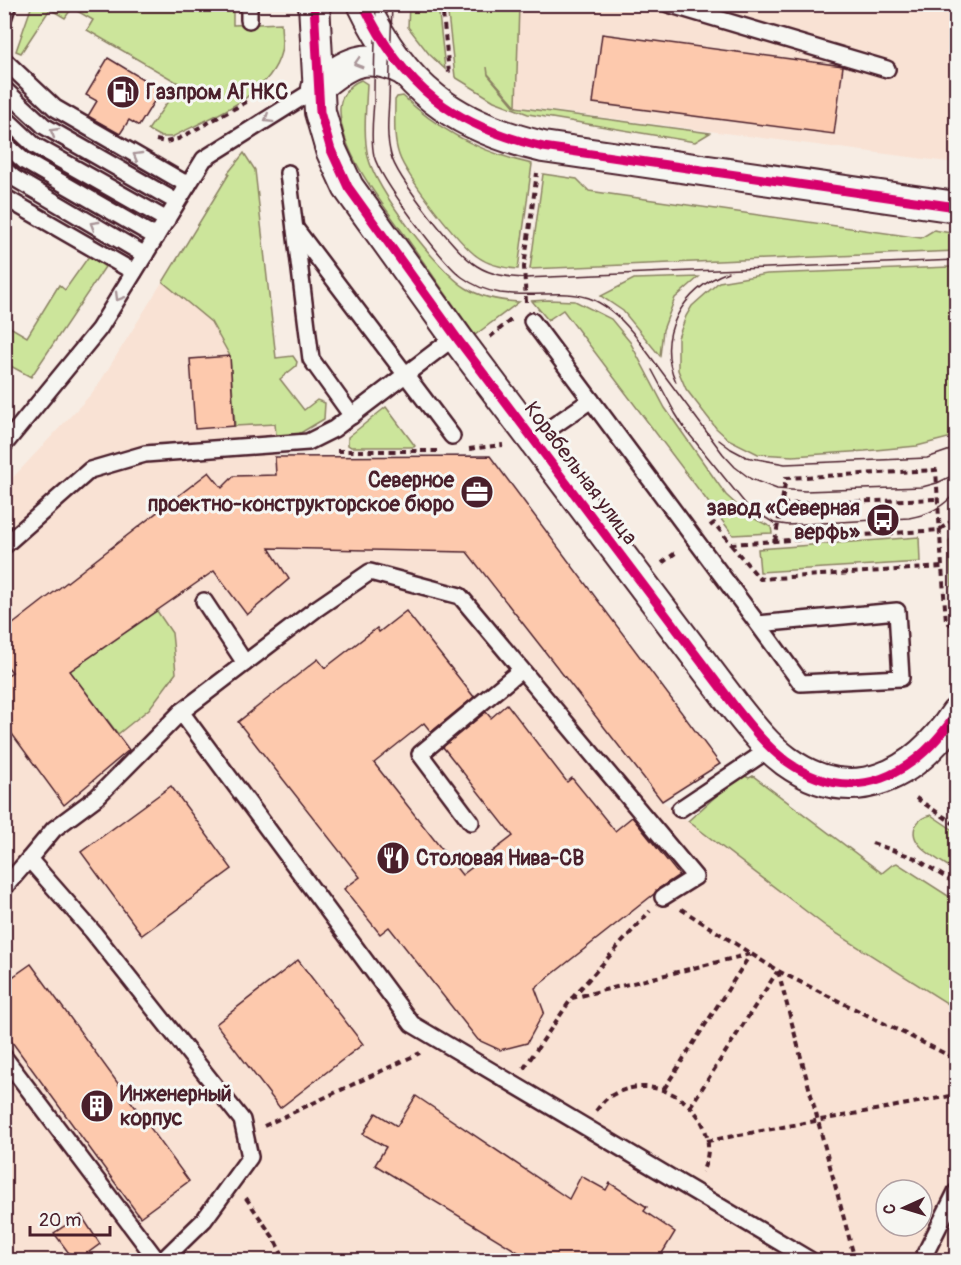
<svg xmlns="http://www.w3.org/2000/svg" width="961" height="1265" font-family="Pangolin,sans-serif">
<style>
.built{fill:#f9e2d4;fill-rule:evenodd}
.green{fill:#cce59b;stroke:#8b8263;stroke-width:1.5}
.building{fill:#fdc9ad;stroke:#4a1f2b;stroke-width:1.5}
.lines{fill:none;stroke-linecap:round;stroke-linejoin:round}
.lane-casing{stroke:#4a1f2b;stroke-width:20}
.street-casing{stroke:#4a1f2b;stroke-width:34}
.path{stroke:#4a1f2b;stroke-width:4;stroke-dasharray:6 4.5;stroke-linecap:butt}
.lane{stroke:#f6f6f2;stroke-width:15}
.street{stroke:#f6f6f2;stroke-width:30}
.tram{stroke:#4a1f2b;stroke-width:1.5}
.cycleway-casing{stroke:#f6f6f2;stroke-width:13}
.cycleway{stroke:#d6006c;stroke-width:9}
.oneway{stroke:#a99598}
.labels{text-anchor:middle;stroke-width:6;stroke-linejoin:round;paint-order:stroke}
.poi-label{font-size:21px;font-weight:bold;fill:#4a1f2b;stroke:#f6f6f2;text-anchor:start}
.street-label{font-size:21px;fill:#4a1f2b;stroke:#f6f6f2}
</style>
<rect width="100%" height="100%" fill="#f7ede4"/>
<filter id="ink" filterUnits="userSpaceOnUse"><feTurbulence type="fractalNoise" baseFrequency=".0167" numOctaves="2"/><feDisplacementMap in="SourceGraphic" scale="12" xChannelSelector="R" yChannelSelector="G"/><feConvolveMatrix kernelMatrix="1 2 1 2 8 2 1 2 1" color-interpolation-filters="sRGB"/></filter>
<g filter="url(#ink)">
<g class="built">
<path d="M519,5H956V163L516,106Z"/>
<path d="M230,173L275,424L279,548L467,552L662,801L828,928L956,1009V1260H5V486L95,390ZM886,1190H922V1226H886Z"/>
</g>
<g class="green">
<path d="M32,5H233V25L281,23C281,32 283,43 281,52C270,97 209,118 172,137H161L148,130L180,84L87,30L93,20L72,8L65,18L50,9L21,53L16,51Z"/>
<path d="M409,5H438L445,69L429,54L408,27Z"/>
<path d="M447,5H519L516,106L488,74L487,67L488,75L515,107L710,133L695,142L528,114L494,101L455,77Z"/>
<path d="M361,80L367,84C366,108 363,134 368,157C377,191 437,270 466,288C482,298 501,301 519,302L475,335C452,303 429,270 406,237C382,203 342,155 340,112C339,98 348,85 361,80Z"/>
<path d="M403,96C439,131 483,153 532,164L518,269C504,268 489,265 478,257C460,245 406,176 399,155C393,138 395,118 395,100L397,97Z"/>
<path d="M244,153L255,170L276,358L293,356L297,362L296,366L280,379L304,410L317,400L325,403L324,419L297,435H276L275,424L235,426L230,356L211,322L163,282L229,174L228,173Z"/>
<path d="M543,174L577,179L589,191L921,238L934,230L956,234V251L530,269Z"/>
<path d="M89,256L105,267L31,377L5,363V324L27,337L59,285L65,290Z"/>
<path d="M950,267H956V436L917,446L865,451L793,456L758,454L728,439L716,428L686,389L678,370V338L686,316L692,306L719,282L767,274Z"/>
<path d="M699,277L675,298L663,330L660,356L623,311L601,296L634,279Z"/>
<path d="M548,300L575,301L611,319L630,342L665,408L726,495L749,516L771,527L772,533L733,535L563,310L548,320L532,301Z"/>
<path d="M386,407L415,446L414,447H351L348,445V437Z"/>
<path d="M956,532V612L953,610L949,541Z"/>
<path d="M919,537L920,562L760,572L758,549Z"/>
<path d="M157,611L172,633L176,673L149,709L118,734L70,671Z"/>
<path d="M741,774L749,778L753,776L882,873L892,865L897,863L956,901V1009L828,928L688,821Z"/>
<path d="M931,815L956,832V871C943,862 905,845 916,825C920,819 923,817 931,815Z"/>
</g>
<g class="building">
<path d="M602,34L843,66L834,134L593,103Z"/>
<path d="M108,58L161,90L139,126L129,120L120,134L88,116L97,101L86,95Z"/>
<path d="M230,356L234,426L195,429L190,359Z"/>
<path d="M490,456L720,764L662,801L467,552L269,548L289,579L247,615L214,571L70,671L129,750L64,805L4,723V678L12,672L4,662V631L209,472L222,488L234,476L276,475L275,457Z"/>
<path d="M406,611L474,697L431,732L424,723L374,763L462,875L513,836L443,747L486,712L491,718L507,704L567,782L572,778L615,831L632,817L679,875L658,889L654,894L535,988L544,1012L527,1043L500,1050L478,1040L389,927L380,934L344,889L360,877L238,722L318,659L325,668L377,628L379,632Z"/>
<path d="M171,786L232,869L142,935L81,852Z"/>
<path d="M298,960L363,1044L280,1108L216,1024Z"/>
<path d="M31,964L189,1181L140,1217L4,1031V983Z"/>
<path d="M416,1096L569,1199L581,1176L606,1190L610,1183L647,1207L644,1211L675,1232L658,1260H531L375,1165L386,1147L363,1134L376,1113L397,1126Z"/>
<path d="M81,1215L100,1244L78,1260H74L54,1233Z"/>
</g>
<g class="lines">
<defs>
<g id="lane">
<path d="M249,4V20"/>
<path d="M668,4L887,69"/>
<path d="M4,16L8,4"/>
<path d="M4,60L55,108L188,185"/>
<path d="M4,89L44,126L177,202"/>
<path d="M4,117L34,145L167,220"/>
<path d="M4,143L24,161L156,237"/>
<path d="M4,169L14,178L145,255"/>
<path d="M288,173L311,359L352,416"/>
<path d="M4,197L134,272"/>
<path d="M295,228L452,436"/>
<path d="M532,321L591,400L533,440"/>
<path d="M591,400L758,624L897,611L901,678L801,683L758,624"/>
<path d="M4,445L99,329L204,159L317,88"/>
<path d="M4,546L90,470L145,454L308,442L334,429L456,336"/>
<path d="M204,601L245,663"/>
<path d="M181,712L412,1024L810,1260"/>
<path d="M680,809L771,748"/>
<path d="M471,822L420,754L521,670"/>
<path d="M4,888L29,859"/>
<path d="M4,1057L157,1260"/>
<path d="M163,1260L204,1220L250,1157L242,1120L93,932L29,859L54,829L97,797L181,712L316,609L370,572L460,596L695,877L663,897"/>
<path d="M922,1260L956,1192"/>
</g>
<g id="street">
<path d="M314,4L320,112L331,150L348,187L459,341L736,708C751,727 767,747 786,761C854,810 916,774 956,714"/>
<path d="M363,4C403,88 454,126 543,147L956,207"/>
<path d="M317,88C347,62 366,51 404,70"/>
</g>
</defs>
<use href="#lane" class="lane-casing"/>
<use href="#street" class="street-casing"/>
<g class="path">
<path d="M442,4L449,73"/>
<path d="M156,140L166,142L178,139L250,100"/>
<path d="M526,302L524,267L537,173"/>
<path d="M490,337L512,319"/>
<path d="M469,449L503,445"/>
<path d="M337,451H437"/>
<path d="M782,504L938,499"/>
<path d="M710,526L714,523L731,544L939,530L956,518"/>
<path d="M775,541L786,478L936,470L942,567"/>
<path d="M731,545L760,579L942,567L946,621L956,628"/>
<path d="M662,563L678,551"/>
<path d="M916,798L956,825"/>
<path d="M872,843L915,858L956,884"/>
<path d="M681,909L778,971L956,1059"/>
<path d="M778,971L855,1260"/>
<path d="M572,998L650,911"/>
<path d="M524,1068L572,998L750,954"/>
<path d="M664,1089L750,955"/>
<path d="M690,1107L777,972"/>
<path d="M596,1111C600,1106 604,1100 609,1097C660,1064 729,1118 702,1172"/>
<path d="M264,1126L420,1053"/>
<path d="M707,1141L956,1095"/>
<path d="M246,1198L273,1237L285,1260"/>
</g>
<use href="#lane" class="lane"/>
<use href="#street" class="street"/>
<g class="tram">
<path d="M376,4C375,37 374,69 374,101C373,118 370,138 374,156C380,179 442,262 462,277C473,285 487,291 500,293C561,300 586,276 633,333L723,454L735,467L751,479L777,489L805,491L922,487L937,483L956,474"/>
<path d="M392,4C391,36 390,68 389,100C388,118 386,137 391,155C396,177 457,254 477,266C491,275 508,277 525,278L956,260"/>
<path d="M652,370L675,413L685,429L748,507L774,523L788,525L909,518C929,515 943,507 956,492"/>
<path d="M676,382C655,336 682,289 728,272"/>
<path d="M719,440L731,449L746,457L785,464L927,458L956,448"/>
</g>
<defs>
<g id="cycleway">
<path d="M314,4L320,112L331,150L348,187L459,341L736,708C751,727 767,747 786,761C854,810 916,774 956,714"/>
<path d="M363,4C403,88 454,126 543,147L956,207"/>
</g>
</defs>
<use href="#cycleway" class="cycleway-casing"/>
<use href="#cycleway" class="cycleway"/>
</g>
<defs><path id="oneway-chevron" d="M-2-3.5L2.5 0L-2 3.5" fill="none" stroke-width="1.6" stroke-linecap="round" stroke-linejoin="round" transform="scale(1.5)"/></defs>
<g class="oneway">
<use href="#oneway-chevron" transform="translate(358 63) rotate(163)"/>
<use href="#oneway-chevron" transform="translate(268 119) rotate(148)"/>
<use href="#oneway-chevron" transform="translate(54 132) rotate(-150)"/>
<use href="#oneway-chevron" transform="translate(137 156) rotate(-150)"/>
<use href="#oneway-chevron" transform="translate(94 225) rotate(-149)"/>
<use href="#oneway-chevron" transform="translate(119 297) rotate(121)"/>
</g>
</g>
<defs>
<symbol id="fuel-disc" viewBox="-11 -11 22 22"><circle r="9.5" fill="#4a1f2b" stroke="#f6f6f2"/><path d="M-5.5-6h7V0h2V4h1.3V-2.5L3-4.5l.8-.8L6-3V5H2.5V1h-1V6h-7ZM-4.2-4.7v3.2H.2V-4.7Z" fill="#fff"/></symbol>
<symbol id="office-disc" viewBox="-11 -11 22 22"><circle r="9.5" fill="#4a1f2b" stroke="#f6f6f2"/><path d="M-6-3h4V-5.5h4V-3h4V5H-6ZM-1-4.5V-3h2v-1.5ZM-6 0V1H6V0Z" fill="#fff"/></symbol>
<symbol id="bus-disc" viewBox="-11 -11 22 22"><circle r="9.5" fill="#4a1f2b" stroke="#f6f6f2"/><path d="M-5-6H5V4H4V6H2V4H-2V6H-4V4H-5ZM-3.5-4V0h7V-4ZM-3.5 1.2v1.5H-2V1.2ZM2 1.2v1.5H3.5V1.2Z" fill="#fff"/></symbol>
<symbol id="restaurant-disc" viewBox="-11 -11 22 22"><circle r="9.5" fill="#4a1f2b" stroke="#f6f6f2"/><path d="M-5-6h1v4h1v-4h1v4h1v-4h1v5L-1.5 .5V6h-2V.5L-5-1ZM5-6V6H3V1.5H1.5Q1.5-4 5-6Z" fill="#fff"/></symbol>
<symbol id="building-disc" viewBox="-11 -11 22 22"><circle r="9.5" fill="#4a1f2b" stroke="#f6f6f2"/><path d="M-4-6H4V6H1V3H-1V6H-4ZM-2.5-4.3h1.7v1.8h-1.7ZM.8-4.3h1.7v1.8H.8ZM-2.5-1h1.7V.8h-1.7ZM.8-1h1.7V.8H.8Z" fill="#fff"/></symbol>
</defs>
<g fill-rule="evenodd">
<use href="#fuel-disc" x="104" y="73" width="38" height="38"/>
<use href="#office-disc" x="458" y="473" width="38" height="38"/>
<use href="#bus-disc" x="864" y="501" width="38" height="38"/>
<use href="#restaurant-disc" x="374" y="839" width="38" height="38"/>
<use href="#building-disc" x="78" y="1087" width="38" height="38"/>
</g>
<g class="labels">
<g class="poi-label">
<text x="146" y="99">Газпром АГНКС</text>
<text x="454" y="487" text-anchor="end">Северное<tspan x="454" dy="24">проектно-конструкторское бюро</tspan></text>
<text x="860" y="515" text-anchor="end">завод «Северная<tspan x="860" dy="24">верфь»</tspan></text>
<text x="416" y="865">Столовая Нива-СВ</text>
<text x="120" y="1101">Инженерный<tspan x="120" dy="24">корпус</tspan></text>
</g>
<g class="street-label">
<text transform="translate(581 473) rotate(53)" y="7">Корабельная улица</text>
</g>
</g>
<rect width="961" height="1265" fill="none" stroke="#f6f6f2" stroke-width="24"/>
<rect x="12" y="12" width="937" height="1241" fill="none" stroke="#4a1f2b" stroke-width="2" filter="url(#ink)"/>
<g transform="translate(904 1208) rotate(266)"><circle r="28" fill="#f6f6f2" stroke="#b1a0a2" stroke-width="1.5"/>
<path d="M0-4.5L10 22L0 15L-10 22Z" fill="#4a1f2b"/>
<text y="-9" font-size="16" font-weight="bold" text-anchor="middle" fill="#4a1f2b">С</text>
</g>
<path d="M30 1226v9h80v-9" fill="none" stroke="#4a1f2b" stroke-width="3"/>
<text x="39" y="1226" font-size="18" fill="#4a1f2b" stroke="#f6f6f2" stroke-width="4.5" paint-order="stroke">20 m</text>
</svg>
